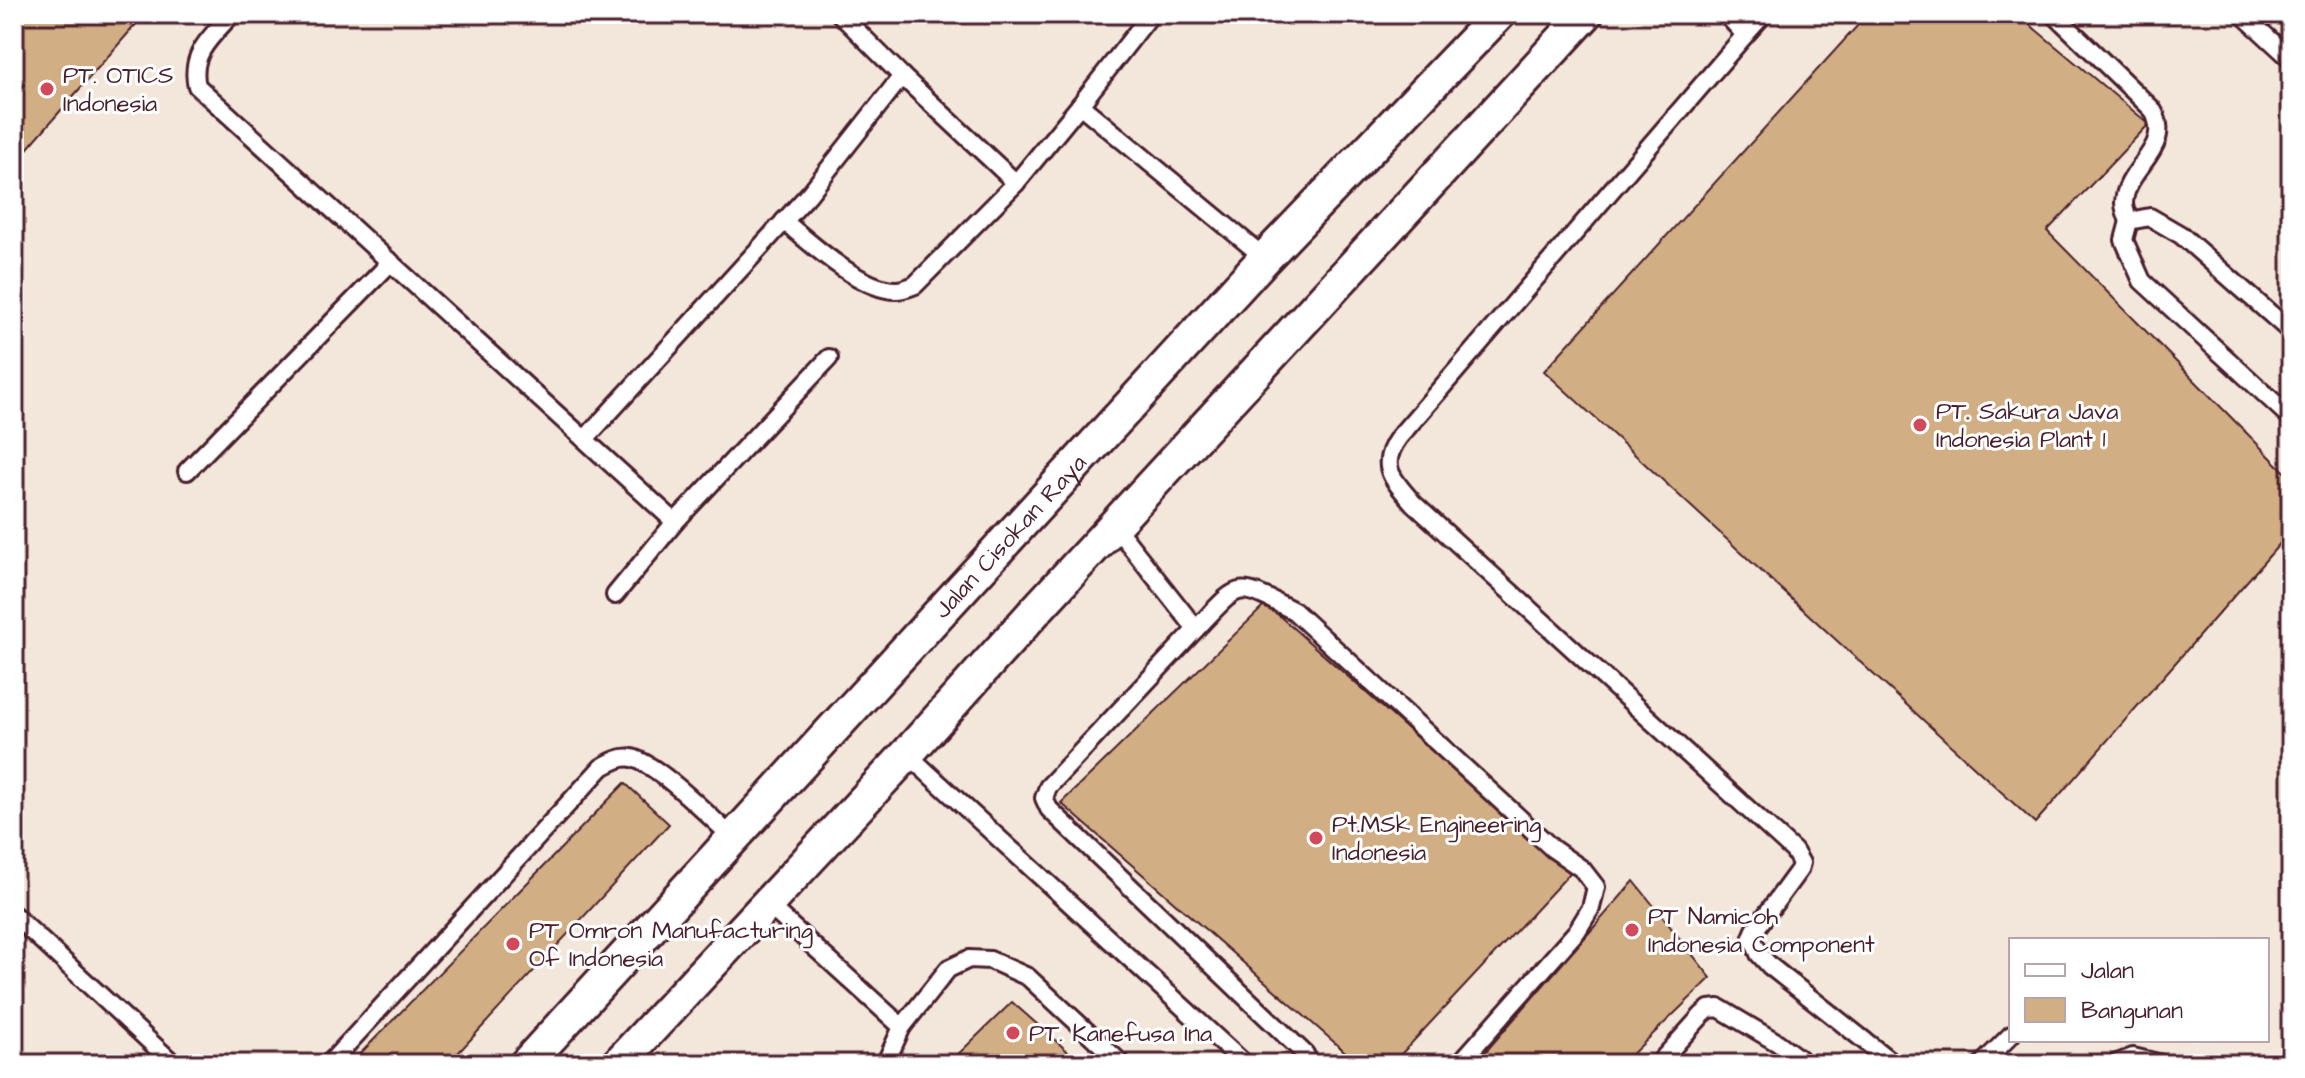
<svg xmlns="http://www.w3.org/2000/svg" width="2305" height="1078" font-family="'Architects Daughter',sans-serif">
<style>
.built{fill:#f2e7da;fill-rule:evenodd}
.building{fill:#d2ae84;stroke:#4a1f2b;stroke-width:2}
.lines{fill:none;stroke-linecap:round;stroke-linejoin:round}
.service-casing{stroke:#4a1f2b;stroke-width:22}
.minor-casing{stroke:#4a1f2b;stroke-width:38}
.service{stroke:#fff;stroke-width:16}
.minor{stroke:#fff;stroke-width:32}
.poi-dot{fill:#d1495b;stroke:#fff;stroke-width:3}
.labels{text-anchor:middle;stroke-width:6;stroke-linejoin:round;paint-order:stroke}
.poi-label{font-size:24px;fill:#4a1f2b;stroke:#fff;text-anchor:start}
.street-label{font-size:24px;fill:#4a1f2b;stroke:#fff}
</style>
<rect width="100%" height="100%" fill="#fff"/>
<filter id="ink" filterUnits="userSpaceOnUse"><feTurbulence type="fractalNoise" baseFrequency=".0125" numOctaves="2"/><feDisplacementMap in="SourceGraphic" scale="16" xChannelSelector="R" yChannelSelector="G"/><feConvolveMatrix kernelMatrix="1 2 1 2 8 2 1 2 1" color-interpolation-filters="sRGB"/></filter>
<g filter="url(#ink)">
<path class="built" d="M14,14H2291V1064H14ZM2011,940H2267V1040H2011Z"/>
<g class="building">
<path d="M14,14H145L14,164Z"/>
<path d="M1868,14H2017L2149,124L2047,231L2291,478V531L2035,823L1544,371Z"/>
<path d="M1266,604L1570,873L1392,1064H1359L1061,803Z"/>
<path d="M625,783L669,824L448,1064H350Z"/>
<path d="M1634,881L1711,978L1622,1064H1475Z"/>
<path d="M1012,1002L1082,1064H948Z"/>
</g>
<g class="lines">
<defs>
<g id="service">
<path d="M232,14C212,36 189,54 197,86L675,522L615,595"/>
<path d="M840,14L902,76L1016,183"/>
<path d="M1726,14L1745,35L1764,14"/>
<path d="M2054,14L2152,109C2176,148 2125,167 2124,203C2124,209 2127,216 2129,221"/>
<path d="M2242,14L2291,59"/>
<path d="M1745,35L1399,437C1377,467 1394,480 1413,503L1794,851L1801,863L1799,870L1755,930L1752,937L1759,954L1770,966L1894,1064"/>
<path d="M1080,105L1151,14"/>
<path d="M784,221C810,243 861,290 896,290C902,290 910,287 915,285L1016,183L1080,105L1265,258"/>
<path d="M2291,332L2181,235L2150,217L2129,221L2124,240L2142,281L2291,418"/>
<path d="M585,439L809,194L902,76"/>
<path d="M187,471L391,262"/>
<path d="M675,522L829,358"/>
<path d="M1114,525L1196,629L1048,787L1044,798L1049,809L1305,1054L1310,1064"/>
<path d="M1196,629C1242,581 1234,581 1294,611L1553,849L1582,869L1596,887L1591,908L1577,931L1459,1064"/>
<path d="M907,754L1245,1064"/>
<path d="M766,903L902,1027L885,1064"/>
<path d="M14,915L174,1064"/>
<path d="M902,1027L948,969L969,959L990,960L1028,977L1122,1064"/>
<path d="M329,1064L602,767C611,762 621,756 632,758C658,764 711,818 733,838"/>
<path d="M1658,1064L1702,1015L1709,1009L1719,1008L1778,1043L1806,1064"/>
<path d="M1982,1064L2011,1035"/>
<path d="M2115,1064L2133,1057L2162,1064"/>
</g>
<g id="minor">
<path id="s1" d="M526,1064L1265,258L1499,14"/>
<path d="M618,1064L907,754L1037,609L1586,14"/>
</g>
</defs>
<use href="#service" class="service-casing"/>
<use href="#minor" class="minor-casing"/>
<use href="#service" class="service"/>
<use href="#minor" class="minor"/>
</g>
</g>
<g class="poi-dot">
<circle cx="47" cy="89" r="8"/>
<circle cx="1920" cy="425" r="8"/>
<circle cx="1316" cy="838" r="8"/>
<circle cx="1632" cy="930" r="8"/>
<circle cx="513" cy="944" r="8"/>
<circle cx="1013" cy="1033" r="8"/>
</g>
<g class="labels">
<g class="poi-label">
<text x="63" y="83">PT. OTICS<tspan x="63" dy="28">Indonesia</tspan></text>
<text x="1936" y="419">PT. Sakura Java<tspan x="1936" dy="28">Indonesia Plant 1</tspan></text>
<text x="1332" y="832">Pt.MSk Engineering<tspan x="1332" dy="28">Indonesia</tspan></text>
<text x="1648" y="924">PT Namicoh<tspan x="1648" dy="28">Indonesia Component</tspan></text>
<text x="529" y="938">PT Omron Manufacturing<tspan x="529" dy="28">Of Indonesia</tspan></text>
<text x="1029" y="1041">PT. Kanefusa Ina</text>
</g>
<g class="street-label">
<text dy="8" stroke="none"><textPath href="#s1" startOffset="716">Jalan Cisokan Raya</textPath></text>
</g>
</g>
<rect width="2305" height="1078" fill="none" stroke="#fff" stroke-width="48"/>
<rect x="24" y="24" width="2257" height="1030" fill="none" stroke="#4a1f2b" stroke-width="3" filter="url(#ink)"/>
<rect x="2009" y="938" width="260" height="104" fill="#ffffff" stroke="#b7a5aa" stroke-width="2"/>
<rect x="2025" y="964" width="40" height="12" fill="#ffffff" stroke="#b7a5aa" stroke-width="2"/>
<text x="2081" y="978" font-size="24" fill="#4a1f2b">Jalan</text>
<rect x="2025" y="998" width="40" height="24" fill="#d2ae84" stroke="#b7a5aa" stroke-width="2"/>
<text x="2081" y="1018" font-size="24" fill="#4a1f2b">Bangunan</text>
</svg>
